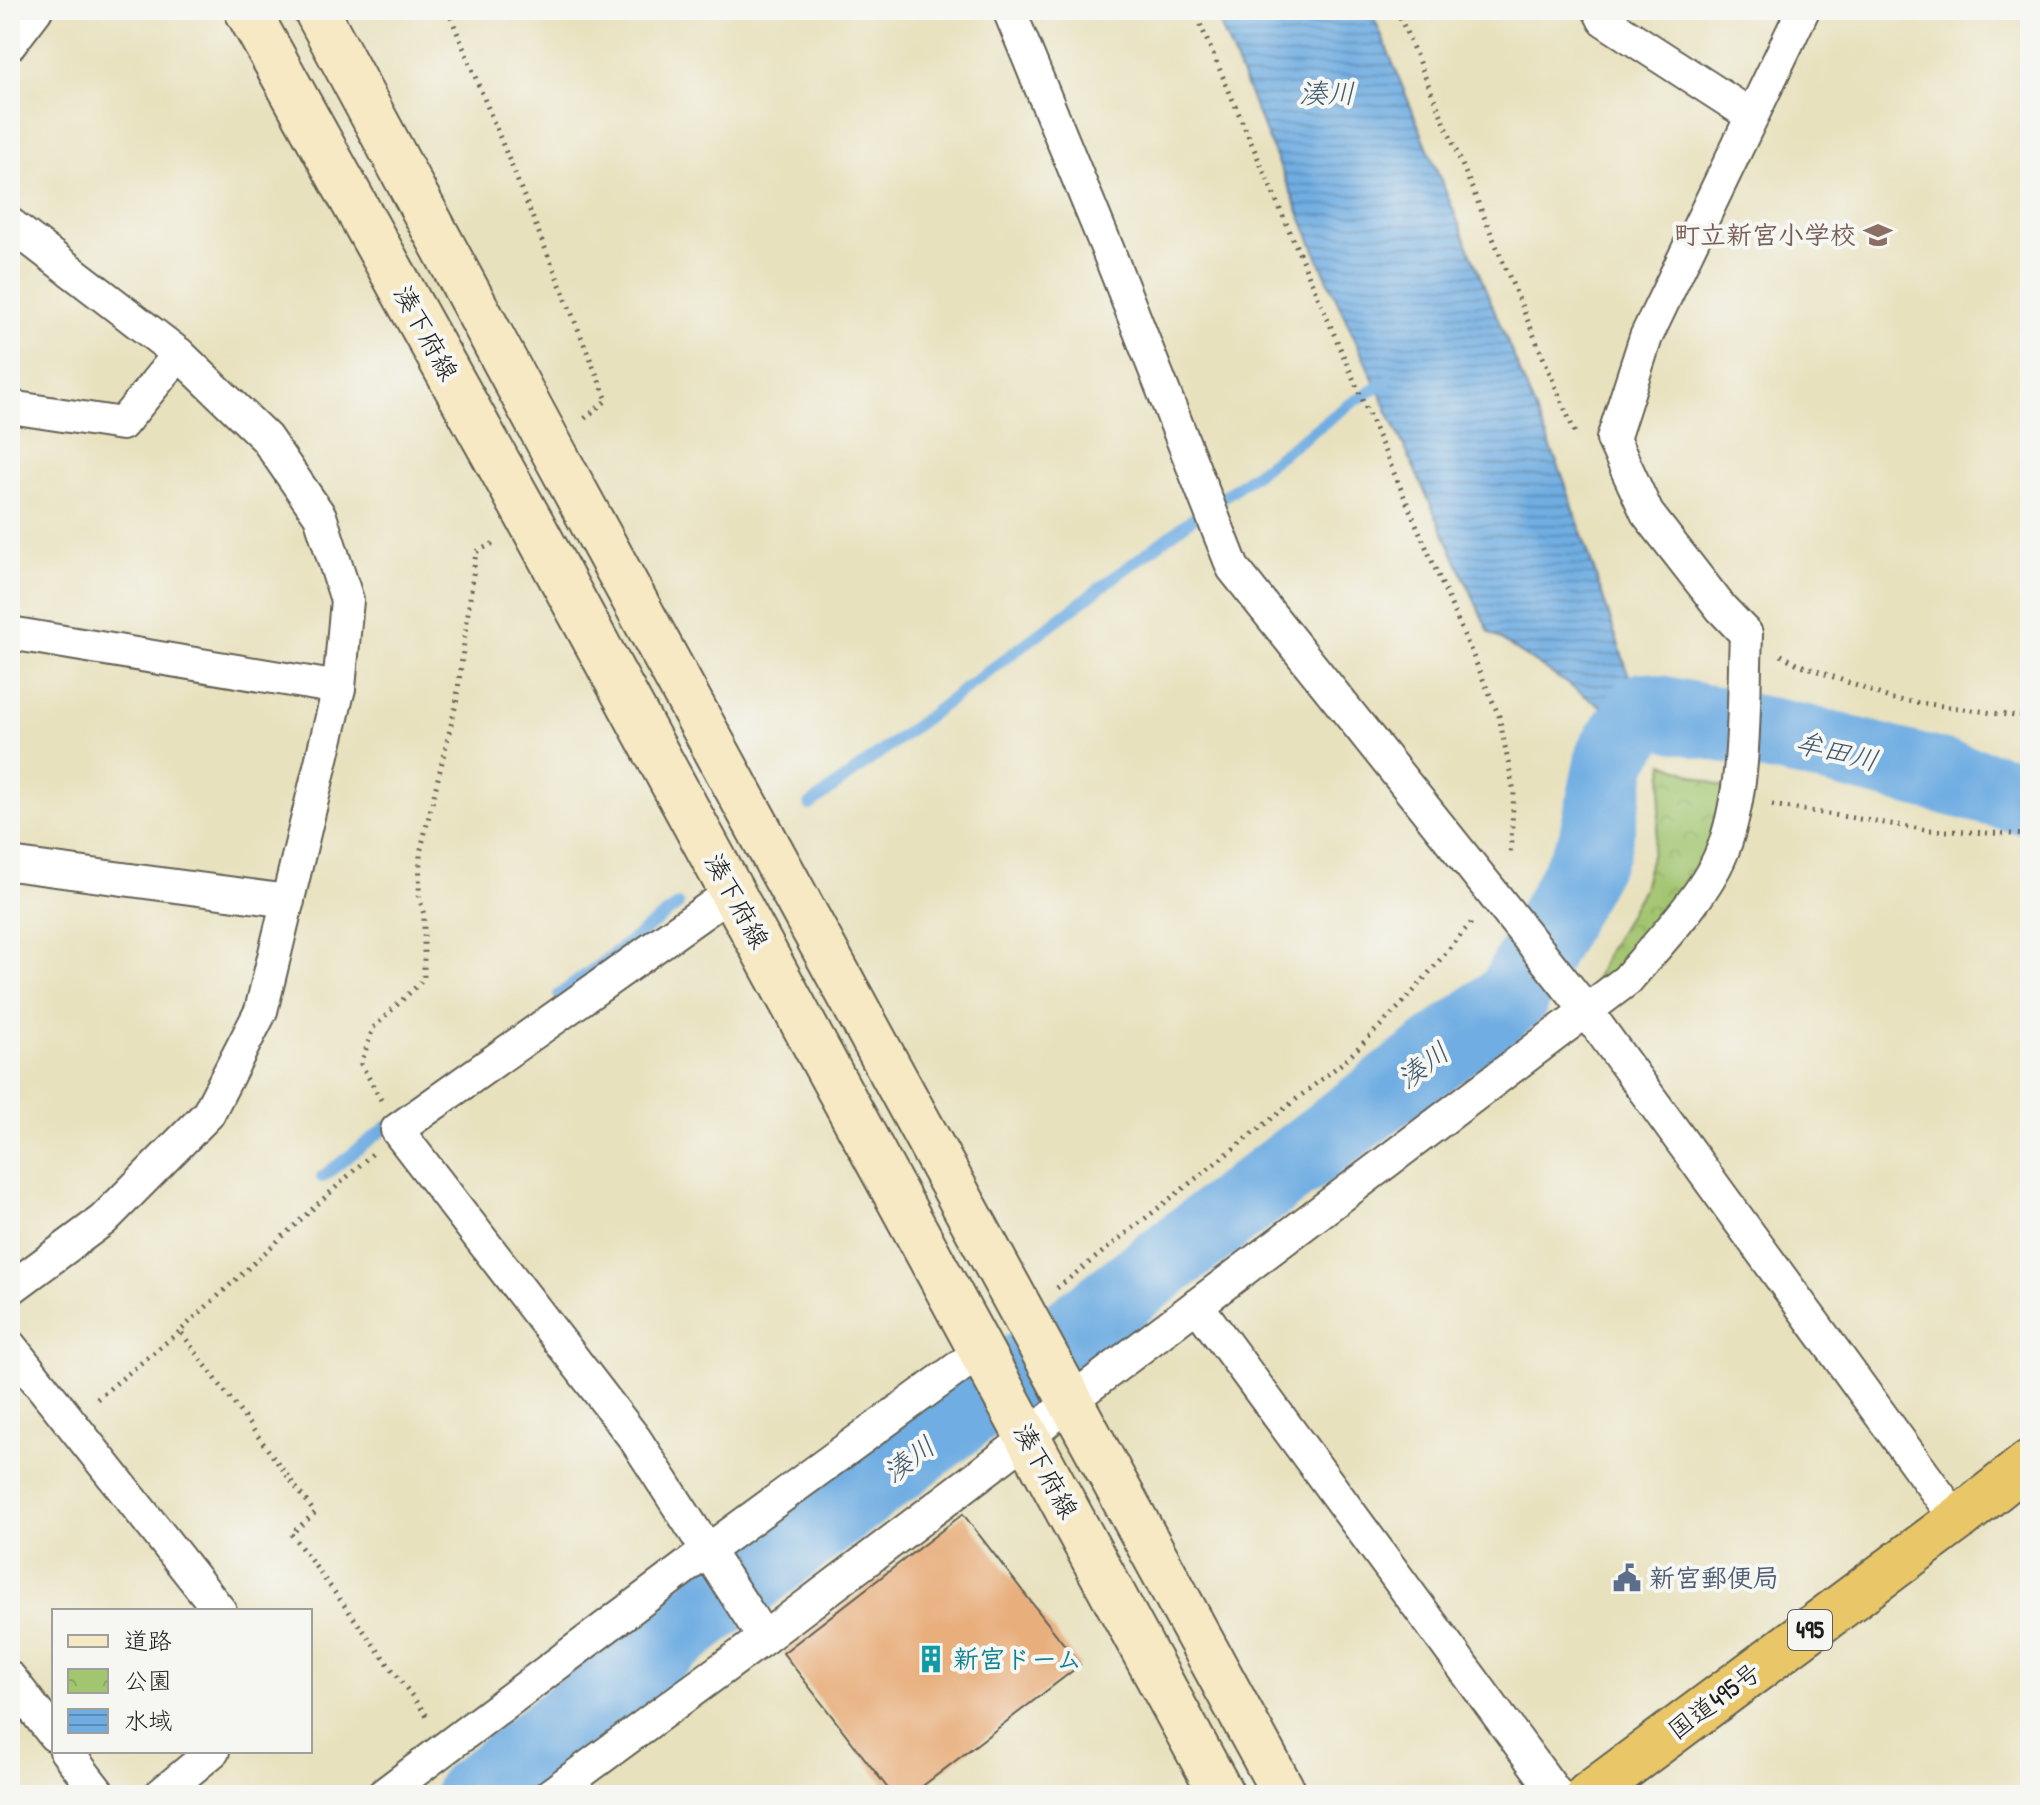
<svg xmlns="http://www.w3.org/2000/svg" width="2040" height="1805" font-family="'Patrick Hand','Klee One',sans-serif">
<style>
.park{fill:url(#park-crowns);stroke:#5f7046;stroke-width:2}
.water{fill:url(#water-rules);stroke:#46647f;stroke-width:2}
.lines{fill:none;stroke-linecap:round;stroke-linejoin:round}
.stream{stroke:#70ade2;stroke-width:12}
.river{stroke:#70ade2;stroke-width:74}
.building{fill:#e8ae7c}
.street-casing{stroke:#636154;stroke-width:36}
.secondary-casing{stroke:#636154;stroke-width:48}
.highway-casing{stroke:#636154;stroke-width:48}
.path{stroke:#636154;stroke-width:5;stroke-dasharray:2 6;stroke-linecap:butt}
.street{stroke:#fff;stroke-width:32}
.secondary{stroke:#f6e9c3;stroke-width:44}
.highway{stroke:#e9c769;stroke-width:44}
.labels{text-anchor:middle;stroke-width:8;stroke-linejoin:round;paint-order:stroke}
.shield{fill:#f6f6f2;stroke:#5d5d5c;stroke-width:2}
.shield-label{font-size:24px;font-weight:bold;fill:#1c1c1c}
.education-label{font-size:26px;font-weight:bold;fill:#785e54;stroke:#f6f6f2;text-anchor:end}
.street-label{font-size:26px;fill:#1c1c1c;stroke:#f6f6f2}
.service-label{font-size:26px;font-weight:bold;fill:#4e5e75;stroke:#f6f6f2;text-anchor:start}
.culture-label{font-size:26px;font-weight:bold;fill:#0d838f;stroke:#f6f6f2;text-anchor:start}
.water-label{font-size:28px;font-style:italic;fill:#3e566b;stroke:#f6f6f2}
</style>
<defs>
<pattern id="park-crowns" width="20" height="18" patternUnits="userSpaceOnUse" patternTransform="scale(2)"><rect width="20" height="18" fill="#a2c56f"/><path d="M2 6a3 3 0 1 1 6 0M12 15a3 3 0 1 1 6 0" fill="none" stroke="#8ba960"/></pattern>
<pattern id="water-rules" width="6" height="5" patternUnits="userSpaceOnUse" patternTransform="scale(2)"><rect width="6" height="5" fill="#70ade2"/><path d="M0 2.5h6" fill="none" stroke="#5b8cb6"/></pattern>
</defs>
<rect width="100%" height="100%" fill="#f6f6f2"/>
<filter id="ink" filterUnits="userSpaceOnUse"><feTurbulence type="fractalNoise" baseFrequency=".0125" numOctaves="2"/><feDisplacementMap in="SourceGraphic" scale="16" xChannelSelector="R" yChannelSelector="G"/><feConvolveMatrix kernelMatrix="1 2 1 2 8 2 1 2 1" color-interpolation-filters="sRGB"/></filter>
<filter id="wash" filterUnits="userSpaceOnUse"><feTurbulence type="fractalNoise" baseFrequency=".006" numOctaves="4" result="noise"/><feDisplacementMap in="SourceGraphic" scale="32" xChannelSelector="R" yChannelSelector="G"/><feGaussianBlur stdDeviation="1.8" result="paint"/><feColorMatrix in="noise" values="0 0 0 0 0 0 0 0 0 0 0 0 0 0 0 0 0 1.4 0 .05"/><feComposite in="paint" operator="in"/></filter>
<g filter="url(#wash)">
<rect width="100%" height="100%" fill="#e8e1bd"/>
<path class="park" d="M1664,763L1725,788L1714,843L1645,951L1590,992L1606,954L1643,889L1658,826Z"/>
<path class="water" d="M1214,10H1371L1563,477L1650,739L1489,632L1326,276Z"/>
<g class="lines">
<g class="stream">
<path d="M1225,496L1347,406L1389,380"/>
<path d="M810,805L1200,513"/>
<path d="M559,995L678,905"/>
<path d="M322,1177L392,1123"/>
</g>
<g class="river">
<path d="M1644,709L1806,742L2030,799"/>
<path d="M471,1795L724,1597L1513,996L1594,846L1613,754L1644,709"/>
</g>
</g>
<g id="blocks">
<path class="building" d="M963,1514L1080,1665L911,1795H893L783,1653Z"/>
</g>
</g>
<g filter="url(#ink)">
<use href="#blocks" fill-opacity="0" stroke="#636154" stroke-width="2"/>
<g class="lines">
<defs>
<g id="street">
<path d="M1009,10L1107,248L1233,568L1586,1010L1957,1520"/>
<path d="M1599,10L1604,20L1752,116"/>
<path d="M10,44L36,10"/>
<path d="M10,224L179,354L266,438L320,516L347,600L339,688L261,1011L208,1114L103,1220L10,1289"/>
<path d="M10,407L122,424L179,354"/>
<path d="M10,633L339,688"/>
<path d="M10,864L288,901"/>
<path d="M732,892L397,1130L635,1439L764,1638"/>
<path d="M1197,1305L1557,1795"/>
<path d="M10,1346L220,1611"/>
<path d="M10,1678L54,1735"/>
<path d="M66,1751L100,1795"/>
<path d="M160,1795L213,1751"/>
<path d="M383,1795L707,1551L981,1351"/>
<path d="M550,1795L764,1638L1028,1438L1070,1401L1627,980C1659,942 1707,894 1724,847C1747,783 1743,702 1746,634L1721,608L1647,513L1613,439L1646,337L1803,10"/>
</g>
<g id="secondary">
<path d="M247,10L532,524L1222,1795"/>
<path d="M316,10L551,447L1285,1795"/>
</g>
<path id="highway" d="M1588,1795L1957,1520L2030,1462"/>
</defs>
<use href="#street" class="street-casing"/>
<use href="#secondary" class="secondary-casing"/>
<use href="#highway" class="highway-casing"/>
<g class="path">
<path d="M448,10L607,400L584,419"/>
<path d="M1194,10L1499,716L1514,792L1510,856"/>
<path d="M1397,10L1575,433"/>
<path d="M1781,655L1796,663L1892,699L2030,718"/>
<path d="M1772,805L1928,830L2030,835"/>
<path d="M381,1100L361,1064L373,1028L424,979V915L419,896L420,853L456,704L476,552L496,542"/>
<path d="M372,1154L180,1331L315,1513L291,1534L427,1716"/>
<path d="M1057,1288L1346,1060L1406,1000L1471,923"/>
<path d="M97,1399L180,1331"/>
</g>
<use href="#street" class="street"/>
<use href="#secondary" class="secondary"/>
<use href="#highway" class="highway"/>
</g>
</g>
<defs>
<symbol id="school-bare" viewBox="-9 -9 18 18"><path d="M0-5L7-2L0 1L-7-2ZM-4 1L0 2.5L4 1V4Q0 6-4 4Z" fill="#8d6e63" stroke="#f6f6f2" stroke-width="2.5" paint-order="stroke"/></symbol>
<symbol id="civic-bare" viewBox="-9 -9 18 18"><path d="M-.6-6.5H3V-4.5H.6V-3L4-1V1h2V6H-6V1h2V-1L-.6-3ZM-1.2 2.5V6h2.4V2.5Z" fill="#5c6f8a" stroke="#f6f6f2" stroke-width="2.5" paint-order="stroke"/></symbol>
<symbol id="building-bare" viewBox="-9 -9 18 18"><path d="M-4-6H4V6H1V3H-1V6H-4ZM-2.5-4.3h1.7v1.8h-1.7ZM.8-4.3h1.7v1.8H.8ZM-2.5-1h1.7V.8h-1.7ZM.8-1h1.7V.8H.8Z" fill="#0f9aa8" stroke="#f6f6f2" stroke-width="2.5" paint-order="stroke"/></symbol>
</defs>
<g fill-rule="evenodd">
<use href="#school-bare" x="1858" y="215" width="40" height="40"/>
<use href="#civic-bare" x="1607" y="1558" width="40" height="40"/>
<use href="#building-bare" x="911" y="1639" width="40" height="40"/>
</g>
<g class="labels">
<rect class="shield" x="1788" y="1610" width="44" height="40" rx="6"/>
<g class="shield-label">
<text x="1810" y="1638">495</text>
</g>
<g class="education-label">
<text x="1856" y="244">町立新宮小学校</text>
</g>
<g class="street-label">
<text transform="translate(426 333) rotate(61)" y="9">湊下府線</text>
<text transform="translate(737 901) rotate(61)" y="9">湊下府線</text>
<text transform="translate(1046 1471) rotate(61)" y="9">湊下府線</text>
<text transform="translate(1714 1701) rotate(-37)" y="9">国道495号</text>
</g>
<g class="service-label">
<text x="1649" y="1587">新宮郵便局</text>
</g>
<g class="culture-label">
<text x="953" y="1668">新宮ドーム</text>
</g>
<g class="water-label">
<text x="1327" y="103">湊川</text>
<text transform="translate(1837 751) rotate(14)" y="10">牟田川</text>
<text transform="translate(1423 1065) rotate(-37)" y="10">湊川</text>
<text transform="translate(909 1459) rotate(-37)" y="10">湊川</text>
</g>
</g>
<rect width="2040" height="1805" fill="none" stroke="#f6f6f2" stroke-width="40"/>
<rect x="52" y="1609" width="260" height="144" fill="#f6f6f2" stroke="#9f9f9c" stroke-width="2"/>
<rect x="68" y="1635" width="40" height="12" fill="#f6e9c3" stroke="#9f9f9c" stroke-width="2"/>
<text x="124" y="1649" font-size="24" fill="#1c1c1c">道路</text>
<rect x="68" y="1669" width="40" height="24" fill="url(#park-crowns)" stroke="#9f9f9c" stroke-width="2"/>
<text x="124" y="1689" font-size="24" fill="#1c1c1c">公園</text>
<rect x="68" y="1709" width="40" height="24" fill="url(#water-rules)" stroke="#9f9f9c" stroke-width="2"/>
<text x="124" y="1729" font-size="24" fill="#1c1c1c">水域</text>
</svg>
